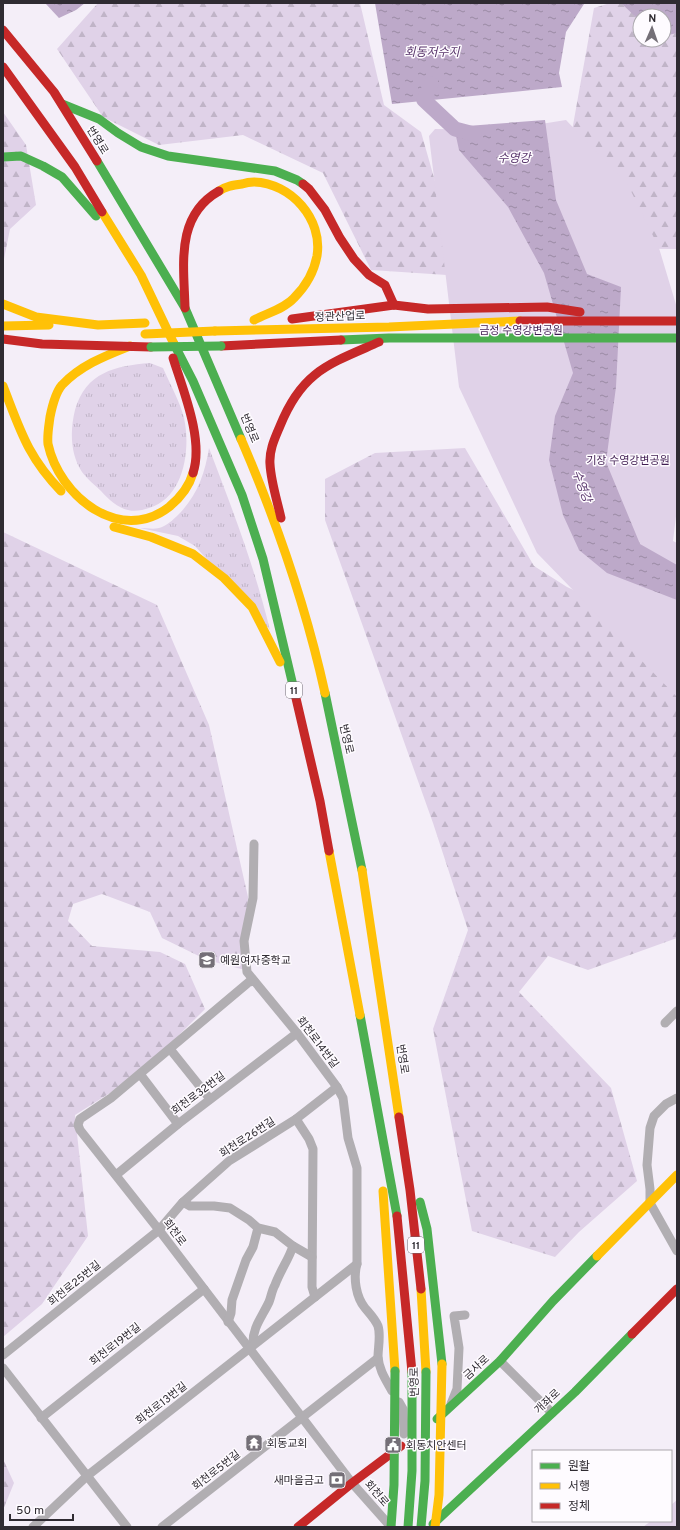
<svg xmlns="http://www.w3.org/2000/svg" width="680" height="1530" font-family="Overpass,'Noto Sans KR',sans-serif">
<style>
.grass{fill:url(#grass-tufts)}
.forest{fill:url(#forest-firs);fill-rule:evenodd}
.park{fill:#e0d2e8}
.water{fill:url(#water-ripples)}
.lines{fill:none;stroke-linecap:round;stroke-linejoin:round}
.river{stroke:#bda9c9;stroke-width:15}
.street{stroke:#b1aeb2;stroke-width:9}
.fast{stroke:#4caf50;stroke-width:9}
.slow{stroke:#ffc107;stroke-width:9}
.jam{stroke:#c62828;stroke-width:9}
.fast-bridge{stroke:#4caf50;stroke-width:9}
.slow-bridge{stroke:#ffc107;stroke-width:9}
.labels{text-anchor:middle;stroke-width:3;stroke-linejoin:round;paint-order:stroke}
.shield{fill:#fefbff;stroke:#6d6970;stroke-width:1}
.shield-label{font-size:10px;font-weight:bold;fill:#2f2b32}
.street-label{font-size:11px;fill:#2f2b32;stroke:#fefbff}
.park-label{font-size:11px;fill:#401e52;stroke:#fefbff}
.poi-label{font-size:11px;fill:#2f2b32;stroke:#fefbff;text-anchor:start}
.water-label{font-size:12px;font-style:italic;fill:#58356b;stroke:#fefbff}
</style>
<defs>
<pattern id="grass-tufts" width="24" height="20" patternUnits="userSpaceOnUse"><rect width="24" height="20" fill="#e0d2e8"/><path d="M3 7l-1-3M5 7V3M7 7l1-3M15 17l-1-3M17 17v-4M19 17l1-3" fill="none" stroke="#c0b4c7"/></pattern>
<pattern id="forest-firs" width="22" height="20" patternUnits="userSpaceOnUse"><rect width="22" height="20" fill="#e0d2e8"/><path d="M5 1l3.5 6h-7zM16 11l3.5 6h-7z" fill="#c0b4c7"/></pattern>
<pattern id="water-ripples" width="26" height="14" patternUnits="userSpaceOnUse"><rect width="26" height="14" fill="#bda9c9"/><path d="M2 4q2-2 4 0t4 0M15 11q2-2 4 0t4 0" fill="none" stroke="#9a8aa4"/></pattern>
</defs>
<rect width="100%" height="100%" fill="#f4eef8"/>
<g class="grass">
<path d="M150,363L163,368C169,382 181,404 184,418C191,449 184,498 149,508C143,510 135,512 128,510C118,508 108,499 101,491C95,485 87,479 82,472C70,454 70,430 75,410C86,372 115,366 150,363Z"/>
<path d="M209,448C232,508 255,568 270,630L195,546L178,536L140,528C147,528 156,530 162,527C169,524 175,518 181,512C198,493 205,473 209,448Z"/>
</g>
<g class="forest">
<path d="M98,3H360L384,105L421,132L462,276L371,270L323,173L243,135L159,145L103,117L57,49Z"/>
<path d="M610,3H677V249L551,248L594,8ZM640,16H664V40H640Z"/>
<path d="M3,112L26,145L36,205L10,229L3,264Z"/>
<path d="M465,448L534,566L567,587L677,637V938L588,970L548,956L519,992L611,1088L637,1181L579,1232L555,1257L472,1231L433,1029L468,930L433,823L325,520V479L375,453Z"/>
<path d="M3,532L157,605L209,725L248,897L245,970L207,960L162,938L150,912L102,894L73,904L68,921L92,946L160,952L185,964L205,1009L140,1074L75,1115L88,1236L42,1304L3,1337Z"/>
<path d="M3,1459L14,1483L3,1510Z"/>
</g>
<g class="park">
<path d="M566,120L628,185L659,248L677,308V508L673,541L677,543V697L537,553L459,387L429,136L435,129L504,130Z"/>
<path d="M677,1500V1527H643L651,1521H671V1505Z"/>
</g>
<g class="water">
<path d="M45,3H85L76,10L59,18Z"/>
<path d="M375,3H586L584,4L566,32L559,73L562,87L392,104Z"/>
<path d="M621,3H677V33L668,35L664,33V16H640V21Z"/>
<path d="M545,120L556,200L587,274L621,287L616,387L606,462L640,544L677,565V600L607,573L579,550L563,515L549,460L555,416L573,373L544,273L508,207L459,150L454,127Z"/>
</g>
<g class="lines">
<path class="river" d="M431,84L424,100L455,129L474,134"/>
<g class="street">
<path d="M254,844L253,898L244,941L247,972L297,1033L337,1087L343,1098L348,1138L357,1168V1264C353,1278 356,1297 365,1308C370,1314 375,1319 378,1326C381,1335 378,1348 378,1357C379,1370 386,1380 392,1391"/>
<path d="M254,981L249,982L111,1098L80,1119L78,1125L80,1130L159,1230L352,1483L391,1527"/>
<path d="M665,1023L677,1011"/>
<path d="M170,1049L210,1099"/>
<path d="M140,1074L178,1124"/>
<path d="M677,1098L666,1104L654,1116L650,1128L647,1165L650,1189V1203L677,1251"/>
<path d="M296,1119L309,1139L313,1149L312,1287L315,1297"/>
<path d="M116,1175L178,1124L297,1033"/>
<path d="M183,1202L190,1206H214L230,1208L249,1220L258,1228L275,1232L293,1246L312,1257"/>
<path d="M228,1322L231,1313L232,1300L246,1260L253,1247L258,1228"/>
<path d="M253,1345C252,1328 262,1317 269,1302C271,1297 272,1290 275,1285C280,1271 289,1259 293,1246"/>
<path d="M3,1355L159,1230L183,1202L229,1161L296,1119L337,1087"/>
<path d="M500,1361L552,1413"/>
<path d="M3,1368L127,1527"/>
<path d="M399,1402L403,1409L404,1434"/>
<path d="M451,1404L457,1389L459,1348L454,1316L465,1315"/>
<path d="M41,1418L204,1289"/>
<path d="M33,1527L87,1476L357,1264"/>
<path d="M162,1527L378,1358"/>
</g>
<g class="fast">
<path d="M62,104L99,119L118,133L141,147L168,156L275,171L297,180L303,184"/>
<path d="M3,157L21,156L43,166L62,177L96,216"/>
<path d="M97,161L185,308L241,439"/>
<path d="M341,340L389,338H677"/>
<path d="M174,344L193,381L242,495L263,559L295,694"/>
<path d="M325,693L362,870"/>
<path d="M360,1015L397,1216"/>
<path d="M420,1202L427,1229L442,1364"/>
<path d="M437,1419L500,1361L553,1301L597,1256"/>
<path d="M433,1524L575,1392L632,1334"/>
</g>
<g class="slow">
<path d="M219,191C226,186 233,185 242,184C245,183 250,182 254,182C291,183 323,219 317,256C314,272 305,287 294,298C284,309 267,313 254,320"/>
<path d="M102,212L141,275L174,344"/>
<path d="M3,304L36,317L98,325L145,323"/>
<path d="M3,326L49,325"/>
<path d="M215,331L389,327L520,321"/>
<path d="M130,346C105,356 81,365 62,385C55,393 52,407 50,417C49,425 47,435 48,444C59,496 120,545 169,507C180,498 189,487 193,473"/>
<path d="M3,386C20,429 27,456 61,491"/>
<path d="M241,439C276,520 306,607 325,693"/>
<path d="M114,527L151,537L193,554L224,578L252,607L280,662"/>
<path d="M329,851L360,1015"/>
<path d="M362,870L399,1117"/>
<path d="M383,1191L395,1371"/>
<path d="M597,1256L677,1175"/>
<path d="M421,1289L426,1372"/>
</g>
<g class="jam">
<path d="M3,30L54,92L97,161"/>
<path d="M3,67L75,167L102,212"/>
<path d="M303,184L309,189L325,210L340,238L354,259L369,275L385,285L394,305"/>
<path d="M185,308C184,265 175,216 219,191"/>
<path d="M292,319L394,305L428,309L547,307L580,312"/>
<path d="M520,321H677"/>
<path d="M3,339L42,344L151,347"/>
<path d="M221,346L341,340"/>
<path d="M173,358C183,390 204,440 193,473"/>
<path d="M281,518C277,500 271,482 270,464C269,450 275,438 280,426C302,371 329,364 379,342"/>
<path d="M295,694L320,801L329,851"/>
<path d="M399,1117L410,1190L421,1289"/>
<path d="M397,1216L412,1372"/>
<path d="M632,1334L677,1289"/>
<path d="M298,1527L352,1483L401,1446"/>
</g>
<g class="fast-bridge">
<path d="M151,347L221,346"/>
<path d="M391,1527L394,1485L395,1371"/>
<path d="M408,1527L412,1471V1372"/>
<path d="M421,1527L425,1481L426,1372"/>
</g>
<g class="slow-bridge">
<path d="M145,334L215,331"/>
<path d="M435,1527L439,1495L442,1364"/>
</g>
</g>
<defs>
<symbol id="school-square" viewBox="-11 -11 22 22"><rect x="-9" y="-9" width="18" height="18" rx="4" fill="#746f77" stroke="#fefbff"/><path d="M0-5L7-2L0 1L-7-2ZM-4 1L0 2.5L4 1V4Q0 6-4 4Z" fill="#fff"/></symbol>
<symbol id="temple-square" viewBox="-11 -11 22 22"><rect x="-9" y="-9" width="18" height="18" rx="4" fill="#746f77" stroke="#fefbff"/><path d="M0-6L5-2H3V0L6.5 2.5H4V6H1.5V3h-3V6H-4V2.5H-6.5L-3 0V-2H-5Z" fill="#fff"/></symbol>
<symbol id="civic-square" viewBox="-11 -11 22 22"><rect x="-9" y="-9" width="18" height="18" rx="4" fill="#746f77" stroke="#fefbff"/><path d="M-.6-6.5H3V-4.5H.6V-3L4-1V1h2V6H-6V1h2V-1L-.6-3ZM-1.2 2.5V6h2.4V2.5Z" fill="#fff"/></symbol>
<symbol id="bank-square" viewBox="-11 -11 22 22"><rect x="-9" y="-9" width="18" height="18" rx="4" fill="#746f77" stroke="#fefbff"/><path d="M-6-4H6V4H-6ZM0-2.3a2.3 2.3 0 1 0 0 4.6a2.3 2.3 0 1 0 0-4.6Z" fill="#fff"/></symbol>
</defs>
<g fill-rule="evenodd">
<use href="#school-square" x="197" y="950" width="20" height="20"/>
<use href="#temple-square" x="244" y="1433" width="20" height="20"/>
<use href="#civic-square" x="383" y="1435" width="20" height="20"/>
<use href="#bank-square" x="327" y="1470" width="20" height="20"/>
</g>
<g class="labels">
<g class="shield">
<rect x="286" y="682" width="16" height="16" rx="3"/>
<rect x="408" y="1237" width="16" height="16" rx="3"/>
</g>
<g class="shield-label">
<text x="294" y="694">11</text>
<text x="416" y="1249">11</text>
</g>
<g class="street-label">
<text transform="translate(98 140) rotate(58)" y="4">번영로</text>
<text transform="translate(340 316) rotate(-2)" y="4">정관산업로</text>
<text transform="translate(250 428) rotate(67)" y="4">번영로</text>
<text transform="translate(347 739) rotate(77)" y="4">번영로</text>
<text transform="translate(318 1042) rotate(53)" y="4">회천로14번길</text>
<text transform="translate(403 1059) rotate(81)" y="4">번영로</text>
<text transform="translate(198 1093) rotate(-37)" y="4">회천로32번길</text>
<text transform="translate(247 1137) rotate(-33)" y="4">회천로26번길</text>
<text transform="translate(175 1232) rotate(53)" y="4">회천로</text>
<text transform="translate(74 1283) rotate(-39)" y="4">회천로25번길</text>
<text transform="translate(115 1344) rotate(-38)" y="4">회천로19번길</text>
<text transform="translate(476 1367) rotate(-42)" y="4">금사로</text>
<text transform="translate(414 1382) rotate(-91)" y="4">번영로</text>
<text transform="translate(547 1401) rotate(-43)" y="4">개좌로</text>
<text transform="translate(161 1403) rotate(-38)" y="4">회천로13번길</text>
<text transform="translate(216 1470) rotate(-38)" y="4">회천로5번길</text>
<text transform="translate(377 1493) rotate(49)" y="4">회천로</text>
</g>
<g class="park-label">
<text x="521" y="334">금정 수영강변공원</text>
<text x="628" y="464">기장 수영강변공원</text>
</g>
<g class="poi-label">
<text x="220" y="964">예원여자중학교</text>
<text x="267" y="1447">회동교회</text>
<text x="406" y="1449">회동치안센터</text>
<text x="324" y="1484" text-anchor="end">새마을금고</text>
</g>
<g class="water-label">
<text x="432" y="56">회동저수지</text>
<text x="514" y="162">수영강</text>
<text transform="translate(582 486) rotate(70)" y="4">수영강</text>
</g>
</g>
<rect width="680" height="1530" fill="none" stroke="#2f2b32" stroke-width="8"/>
<rect x="532" y="1450" width="140" height="72" fill="#fefbff" stroke="#aba8ad"/>
<rect x="540" y="1463" width="20" height="6" fill="#4caf50" stroke="#aba8ad"/>
<text x="568" y="1470" font-size="12" fill="#2f2b32">원활</text>
<rect x="540" y="1483" width="20" height="6" fill="#ffc107" stroke="#aba8ad"/>
<text x="568" y="1490" font-size="12" fill="#2f2b32">서행</text>
<rect x="540" y="1503" width="20" height="6" fill="#c62828" stroke="#aba8ad"/>
<text x="568" y="1510" font-size="12" fill="#2f2b32">정체</text>
<g transform="translate(652 28) rotate(2)"><circle r="19" fill="#fefbff" stroke="#aba8ad"/>
<path d="M0-3L7 15L0 10L-7 15Z" fill="#746f77"/>
<text y="-6" font-size="11" font-weight="bold" text-anchor="middle" fill="#2f2b32">N</text>
</g>
<path d="M10 1514v6h63v-6" fill="none" stroke="#2f2b32" stroke-width="2"/>
<text x="16" y="1514" font-size="12" fill="#2f2b32" stroke="#fefbff" stroke-width="3" paint-order="stroke">50 m</text>
</svg>
